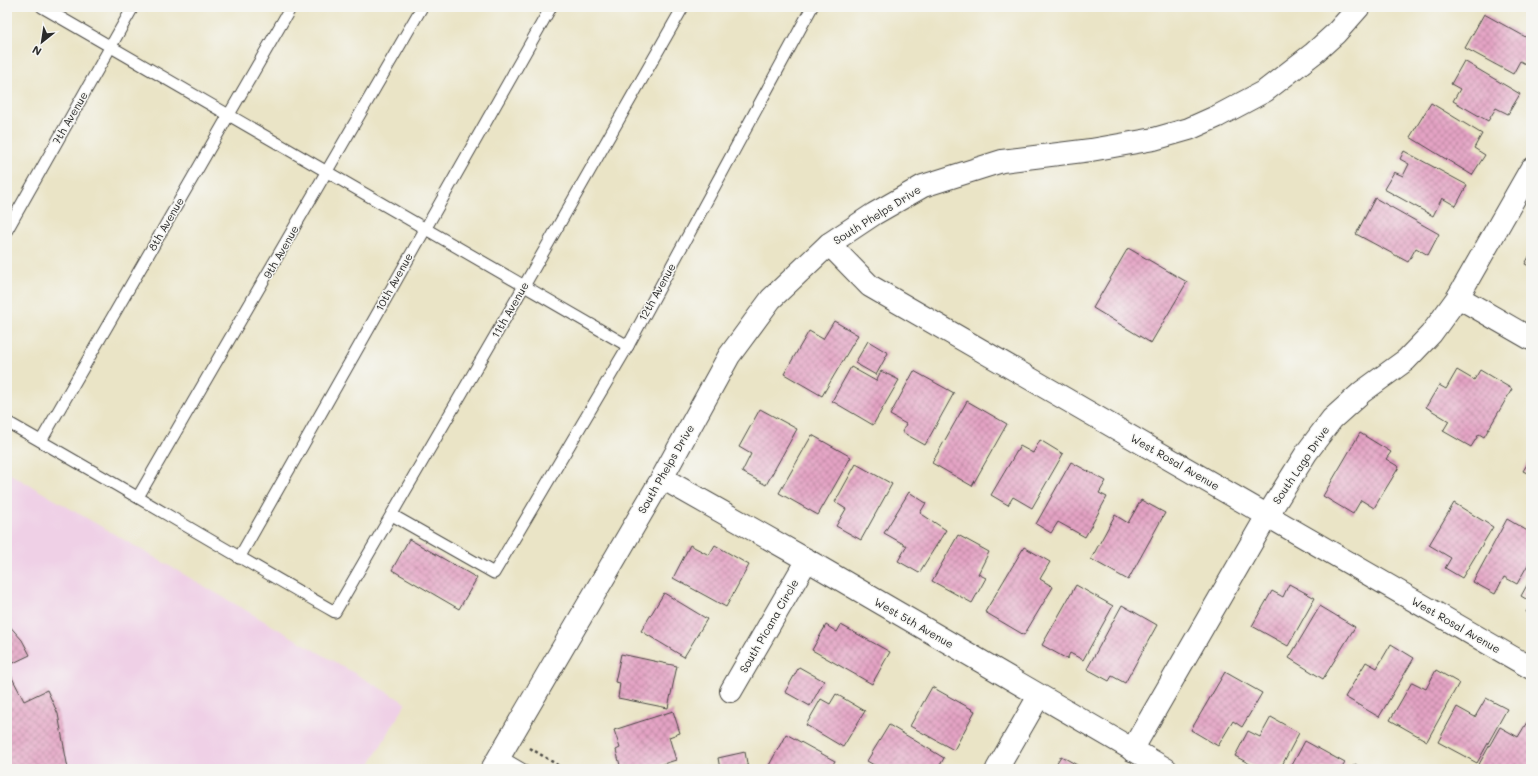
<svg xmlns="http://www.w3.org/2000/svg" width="1538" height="776" font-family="Mali,sans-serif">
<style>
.built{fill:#efd0e6}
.building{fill:url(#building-cross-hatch)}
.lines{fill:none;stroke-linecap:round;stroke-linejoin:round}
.service-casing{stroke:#484742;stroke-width:13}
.minor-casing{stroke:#484742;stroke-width:24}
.tertiary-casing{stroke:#484742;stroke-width:24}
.path{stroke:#484742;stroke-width:2.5;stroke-dasharray:3 3;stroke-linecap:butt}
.service{stroke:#fff;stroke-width:11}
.minor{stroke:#fff;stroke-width:22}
.tertiary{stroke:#fff;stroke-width:22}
.labels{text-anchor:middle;stroke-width:3;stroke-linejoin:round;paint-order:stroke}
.street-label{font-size:11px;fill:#2b2b2b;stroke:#f6f6f2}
</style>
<defs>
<pattern id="building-cross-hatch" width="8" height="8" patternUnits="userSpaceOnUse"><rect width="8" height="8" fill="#e4a3c4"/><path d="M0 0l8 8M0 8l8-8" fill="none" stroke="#b9859f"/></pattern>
</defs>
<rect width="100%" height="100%" fill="#f6f6f2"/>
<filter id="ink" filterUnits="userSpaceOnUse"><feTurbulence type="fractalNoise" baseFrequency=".025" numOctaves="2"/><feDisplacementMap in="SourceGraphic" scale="8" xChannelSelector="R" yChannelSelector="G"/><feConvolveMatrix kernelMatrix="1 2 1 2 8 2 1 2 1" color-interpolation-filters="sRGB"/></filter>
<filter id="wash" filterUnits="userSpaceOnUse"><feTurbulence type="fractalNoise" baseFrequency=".012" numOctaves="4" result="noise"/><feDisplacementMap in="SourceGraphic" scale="16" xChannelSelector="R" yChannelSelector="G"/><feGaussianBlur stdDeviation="0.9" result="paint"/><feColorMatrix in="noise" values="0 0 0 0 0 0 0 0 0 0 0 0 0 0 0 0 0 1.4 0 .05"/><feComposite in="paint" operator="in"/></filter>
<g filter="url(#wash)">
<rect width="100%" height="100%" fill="#eae4c6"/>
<path class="built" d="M7,472L406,703L367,769H7Z"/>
<g id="blocks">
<g class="building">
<path d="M1484,14L1531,40V67L1520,61L1513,74L1465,48Z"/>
<path d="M1464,61L1520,94L1508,114L1496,108L1488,121L1453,101L1460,89L1451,84Z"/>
<path d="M1431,103L1482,134L1474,148L1485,155L1472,175L1410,137Z"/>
<path d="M1404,151L1467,185L1456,206L1442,198L1433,216L1384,189L1394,172L1403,176L1409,164L1400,159Z"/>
<path d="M1375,198L1439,234L1428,255L1416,248L1408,262L1356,234Z"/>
<path d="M1128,248L1187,282L1151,343L1093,308Z"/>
<path d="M1531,253V267L1525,264Z"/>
<path d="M834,321L858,335L822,396L784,374L809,331L823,339Z"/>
<path d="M868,341L888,353L876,375L855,363Z"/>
<path d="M851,367L876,381L881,371L899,380L873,425L832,401Z"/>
<path d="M1457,370L1474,380L1480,370L1512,389L1484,437L1479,434L1471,447L1443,431L1449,421L1426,407L1439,385L1446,389Z"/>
<path d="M914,371L954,393L925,445L902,432L906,424L890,415Z"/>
<path d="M967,401L1007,424L972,486L932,463Z"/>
<path d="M760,409L797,429L766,485L742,472L751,454L739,447Z"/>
<path d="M1360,433L1391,452L1386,459L1399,467L1374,508L1361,500L1353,514L1323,496Z"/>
<path d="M812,435L851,457L818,515L779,493Z"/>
<path d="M1040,440L1063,454L1032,508L1013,497L1008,505L991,495L1020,446L1033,453Z"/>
<path d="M1531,458V475L1523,471Z"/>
<path d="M1071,462L1106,481L1099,493L1107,497L1085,537L1058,522L1051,533L1036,524Z"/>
<path d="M856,464L892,484L861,540L836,526L846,509L835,502Z"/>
<path d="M909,492L926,503L920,513L946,530L919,573L898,561L907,546L884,533Z"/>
<path d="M1141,500L1165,513L1128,580L1091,559L1115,515L1128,523Z"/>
<path d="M1454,503L1493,527L1462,578L1445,568L1451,558L1429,545Z"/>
<path d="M1507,519L1531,533V559L1517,584L1504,577L1495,594L1473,582Z"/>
<path d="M958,535L989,552L978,574L986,578L972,603L932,581Z"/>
<path d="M409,539L477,578L459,609L392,570Z"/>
<path d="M690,545L709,555L715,545L749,565L726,607L673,578Z"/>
<path d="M1024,547L1050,562L1040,579L1053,587L1024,635L985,612Z"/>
<path d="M1531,578V602L1521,596Z"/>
<path d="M1289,584L1315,598L1288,646L1252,626L1272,591L1283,597Z"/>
<path d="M1076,585L1113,606L1083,660L1070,653L1067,659L1042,645Z"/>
<path d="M664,593L707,619L684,657L641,631Z"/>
<path d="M1531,604V615L1526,612Z"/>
<path d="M1122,605L1157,625L1125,683L1112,676L1109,681L1087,669Z"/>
<path d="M1320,606L1355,627L1323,679L1289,658Z"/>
<path d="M7,623L22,640L30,655L7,666Z"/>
<path d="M826,625L837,632L841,625L890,652L872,684L812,650Z"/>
<path d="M1391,644L1414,658L1379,717L1345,697L1366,662L1377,668Z"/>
<path d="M621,654L677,666L668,708L618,698L620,683L615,682Z"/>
<path d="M799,667L824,681L810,706L785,692Z"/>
<path d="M7,668L24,701L47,690L58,714L68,769H7Z"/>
<path d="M1436,670L1459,683L1427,741L1390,720L1412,682L1426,689Z"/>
<path d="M1225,672L1262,693L1242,727L1233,721L1218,746L1191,730Z"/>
<path d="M932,687L975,711L954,750L910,726Z"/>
<path d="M836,694L865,711L843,747L806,725L821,699L830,704Z"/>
<path d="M1486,698L1507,709L1477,763L1438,742L1457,707L1475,717Z"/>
<path d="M673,711L680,733L669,737L676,760L647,769H621L616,750L620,748L614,730Z"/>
<path d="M1271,717L1299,733L1280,769H1259L1235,756L1248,731L1260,737Z"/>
<path d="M1527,722L1531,725V765L1529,769H1484L1478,766L1500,727L1518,737Z"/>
<path d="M889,725L944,758L938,769H881L867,761Z"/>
<path d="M786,734L835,761L830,769H767Z"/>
<path d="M1305,741L1345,763L1341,769H1290Z"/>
<path d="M745,752L748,769H720L718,758Z"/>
<path d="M1061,756L1084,769H1053Z"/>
<path d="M1355,764L1363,769H1351Z"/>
</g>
</g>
</g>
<g filter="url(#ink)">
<use href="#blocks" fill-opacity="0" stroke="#484742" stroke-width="1"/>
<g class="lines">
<defs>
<g id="service">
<path d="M42,7L628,346"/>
<path d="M7,230L133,7"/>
<path d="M7,422C117,484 225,550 335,612L524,286L683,7"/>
<path d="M41,441L291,7"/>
<path d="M138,497L422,7"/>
<path d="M392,515L494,573L628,346L812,7"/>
<path d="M239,558L551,7"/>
<path d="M500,756L522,769"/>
</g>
<g id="minor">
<path d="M829,244L870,286L1531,668"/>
<path d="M1458,297L1531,339"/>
<path d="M662,478L807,560L1166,769"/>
<path d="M731,691L807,560"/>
<path d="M1132,750L1267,516L1307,452L1332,419L1362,392L1406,360L1431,334L1458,297L1531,169"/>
<path d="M997,769L1039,696"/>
</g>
<path id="tertiary" d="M492,769L662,478L729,356L771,299L829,244L874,214L923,186L1002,161L1091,150L1154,139L1189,129L1218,116L1265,91L1314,53L1336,33L1359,7"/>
</defs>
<use href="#service" class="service-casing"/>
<use href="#minor" class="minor-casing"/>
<use href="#tertiary" class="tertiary-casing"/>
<path class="path" d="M530,748L564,769"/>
<use href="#service" class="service"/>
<use href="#minor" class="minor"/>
<use href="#tertiary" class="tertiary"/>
</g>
</g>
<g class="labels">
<g class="street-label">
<text transform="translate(70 118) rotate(-60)" y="4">7th Avenue</text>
<text transform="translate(877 215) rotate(-32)" y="4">South Phelps Drive</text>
<text transform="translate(166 224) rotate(-60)" y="4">8th Avenue</text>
<text transform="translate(281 252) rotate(-60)" y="4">9th Avenue</text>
<text transform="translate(394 282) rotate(-61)" y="4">10th Avenue</text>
<text transform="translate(657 292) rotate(-61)" y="4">12th Avenue</text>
<text transform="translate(510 310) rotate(-60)" y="4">11th Avenue</text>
<text transform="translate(1175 462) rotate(30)" y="4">West Rosal Avenue</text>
<text transform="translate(1301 465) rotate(-56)" y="4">South Lago Drive</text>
<text transform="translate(666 469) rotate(-60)" y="4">South Phelps Drive</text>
<text transform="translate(914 623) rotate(30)" y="4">West 5th Avenue</text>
<text transform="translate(1456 625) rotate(30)" y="4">West Rosal Avenue</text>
<text transform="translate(769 626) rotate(-60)" y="4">South Picana Circle</text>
</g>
</g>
<rect width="1538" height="776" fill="none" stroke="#f6f6f2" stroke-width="24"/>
<g transform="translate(42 42) rotate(210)" stroke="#f6f6f2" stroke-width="3" paint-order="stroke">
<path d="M0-3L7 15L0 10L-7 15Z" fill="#2b2b2b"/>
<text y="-6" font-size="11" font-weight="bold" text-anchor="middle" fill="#2b2b2b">N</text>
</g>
</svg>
